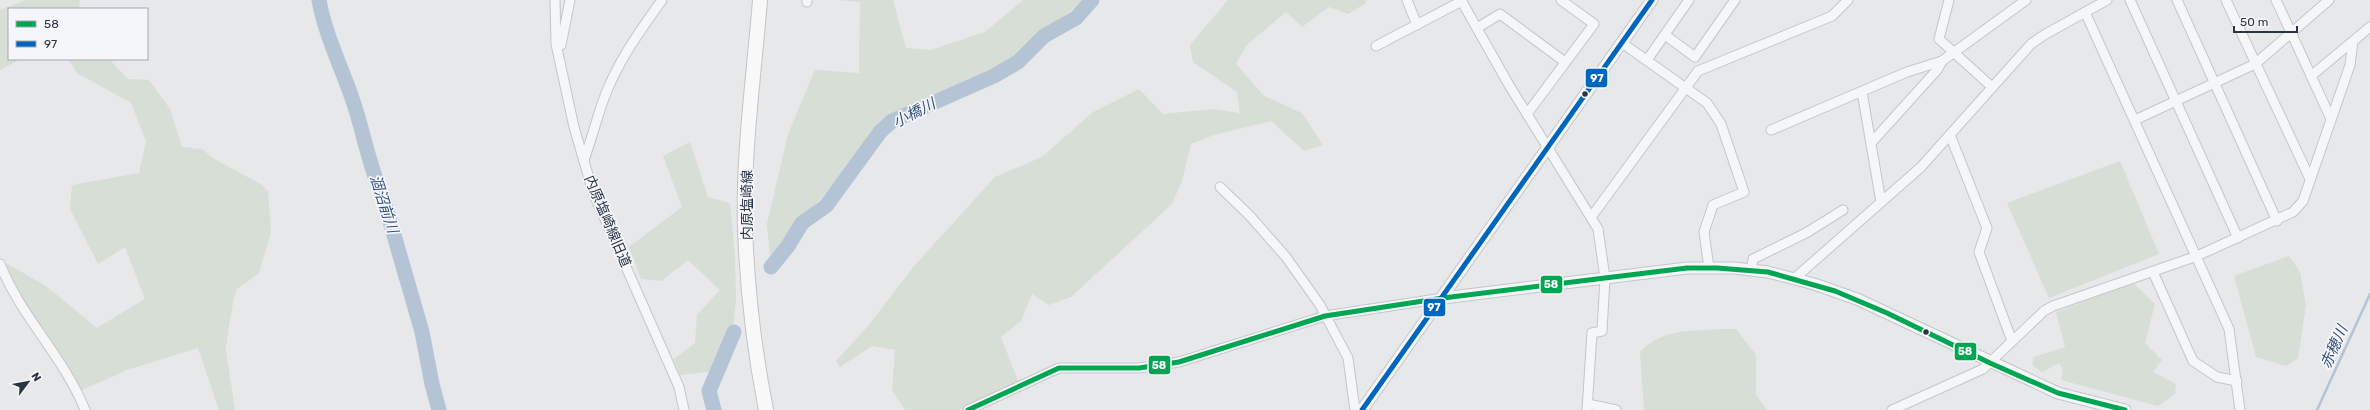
<svg xmlns="http://www.w3.org/2000/svg" width="2370" height="410" font-family="Rubik,'Noto Sans JP',sans-serif">
<style>
.green{fill:#d6ded6}
.lines{fill:none;stroke-linecap:round;stroke-linejoin:round}
.stream{stroke:#b4c4d5;stroke-width:2.5}
.river{stroke:#b4c4d5;stroke-width:15}
.minor-casing{stroke:#c4c6c8;stroke-width:11}
.tertiary-casing{stroke:#c4c6c8;stroke-width:13}
.primary-casing{stroke:#c2c5c8;stroke-width:16}
.minor{stroke:#f5f6f7;stroke-width:9}
.tertiary{stroke:#f5f6f7;stroke-width:11}
.primary{stroke:#f8f8f8;stroke-width:14}
.bus-1-casing{stroke:#f4f6f9;stroke-width:8}
.bus-2-casing{stroke:#f4f6f9;stroke-width:8}
.bus-1{stroke:#00a651;stroke-width:5}
.bus-2{stroke:#0065bd;stroke-width:5}
.bus-dot{fill:#2b3445;stroke:#f4f6f9;stroke-width:1.5}
.labels{text-anchor:middle;stroke-width:3.5;stroke-linejoin:round;paint-order:stroke}
.street-label{font-size:14px;fill:#2b3445;stroke:#f4f6f9}
.water-label{font-size:15px;font-style:italic;fill:#34527a;stroke:#f4f6f9}
.line-badge{stroke:#f4f6f9;stroke-width:1.5}
.badge-label{font-size:11px;text-anchor:middle;font-weight:bold;fill:#fff}
</style>
<rect width="100%" height="100%" fill="#e6e8ea"/>
<g class="green">
<path d="M26,0H80L79,9H9V59H21L0,70V10Z"/>
<path d="M837,0H893L906,48L931,50L985,32L1023,0H1083L1009,64L908,107L873,129L834,183L770,256L767,224L788,134L815,70L859,73L860,2Z"/>
<path d="M1228,0H1367L1366,3L1348,14L1329,7L1302,27L1286,12L1247,45L1236,64L1264,96L1302,113L1323,145L1304,151L1271,121L1214,135L1191,144L1182,181L1172,204L1071,297L1049,305L1032,294L1021,321L1001,337L1018,381L959,410H905L892,390L895,350L872,346L840,367L836,361L868,326L914,266L995,177L1042,157L1093,112L1139,89L1163,114L1214,109L1240,113L1237,92L1193,62L1190,45Z"/>
<path d="M68,59H109L128,79L149,80L170,109L182,147L203,149L211,157L262,185L268,191L271,232L259,273L237,289L234,298L229,325L226,350L235,410H219L198,348L127,370L80,391L17,291L6,263L46,286L97,328L145,299L125,247L98,264L70,209L72,185L139,173L146,141L131,103L77,73Z"/>
<path d="M690,142L708,197L730,203L735,255L736,300L733,328L722,342L714,371L680,375L674,359L695,343L697,315L720,290L688,260L661,281L641,279L629,247L682,207L663,156Z"/>
<path d="M2120,161L2159,254L2049,298L2007,203Z"/>
<path d="M2289,256L2300,272L2306,305L2298,358L2286,366L2256,357L2234,276Z"/>
<path d="M2133,283L2155,304L2145,343L2162,360L2153,372L2176,384L2175,394L2158,406L2061,380L2063,370L2059,363L2042,372L2032,365L2034,357L2065,347L2056,312Z"/>
<path d="M1719,329H1736L1756,355V395L1767,410H1644L1640,352C1664,328 1687,332 1719,329Z"/>
</g>
<g class="lines">
<path class="stream" d="M2317,410L2370,294"/>
<g class="river">
<path d="M319,0C325,35 342,68 353,101C364,133 369,167 383,197L422,332L432,384L439,410"/>
<path d="M771,267L788,246L802,223L826,206L880,132L892,121L994,76L1018,62L1044,36L1076,18L1092,0"/>
<path d="M714,410L709,391L734,332"/>
</g>
<defs>
<g id="minor">
<path d="M555,0L556,44L574,127L593,192L679,387L684,410"/>
<path d="M1407,0L1417,25"/>
<path d="M1461,0L1509,85L1598,229L1605,278L1602,331L1592,333L1587,410"/>
<path d="M1949,0L1939,39L1992,87"/>
<path d="M2130,0L2238,238"/>
<path d="M2177,0L2277,221"/>
<path d="M2226,0L2310,179"/>
<path d="M2276,0L2331,119"/>
<path d="M807,2V0"/>
<path d="M2085,12L2229,329L2240,410"/>
<path d="M1477,28L1500,14L1565,62"/>
<path d="M1665,35L1695,57L1735,0"/>
<path d="M1622,43L1707,103L1721,124L1744,192L1713,205L1704,232L1709,268"/>
<path d="M561,45L570,0"/>
<path d="M1376,46L1462,1"/>
<path d="M1647,60L1689,0"/>
<path d="M2311,76L2370,27"/>
<path d="M1862,92L1881,202"/>
<path d="M1527,114L1594,24L1561,0"/>
<path d="M2135,120L2255,64L2329,0"/>
<path d="M1771,130L1907,72L1942,61L2026,0"/>
<path d="M1950,135L1987,228L1979,252L2012,341"/>
<path d="M1872,142L1937,70L1942,61"/>
<path d="M584,160C591,141 596,121 603,101C616,64 639,32 662,0"/>
<path d="M1220,187L1250,216L1286,257L1320,305L1348,358L1355,410"/>
<path d="M1592,216L1698,71L1832,16L1848,0"/>
<path d="M0,264C21,317 64,357 85,410"/>
<path d="M1751,270L1753,259L1806,233L1843,210"/>
<path d="M2153,272L2193,361L2217,377L2237,381"/>
<path d="M1795,278L1921,167L2031,44L2044,35L2107,0"/>
<path d="M1588,404L1616,410"/>
<path d="M968,410L1059,368H1139L1179,362L1325,316L1443,298"/>
<path d="M1892,410L1983,369L2044,311L2053,306L2197,256L2293,212L2303,201L2350,65L2353,42"/>
</g>
<g id="tertiary">
<path d="M1443,298L1687,268H1734L1768,272L1814,284L1857,299L2058,393L2125,410"/>
<path d="M1362,410L1652,0"/>
</g>
<path id="primary" d="M760,0C754,75 743,151 745,227C747,288 754,349 766,410"/>
</defs>
<use href="#minor" class="minor-casing"/>
<use href="#tertiary" class="tertiary-casing"/>
<use href="#primary" class="primary-casing"/>
<use href="#minor" class="minor"/>
<use href="#tertiary" class="tertiary"/>
<use href="#primary" class="primary"/>
<defs>
<path id="bus-1" d="M968,410L1059,368H1139L1179,362L1325,316L1443,298L1605,278L1687,268H1717L1768,272L1835,291L1887,313L1990,363L2058,393L2125,410"/>
<path id="bus-2" d="M1362,410L1652,0"/>
</defs>
<use href="#bus-1" class="bus-1-casing"/>
<use href="#bus-2" class="bus-2-casing"/>
<use href="#bus-1" class="bus-1"/>
<use href="#bus-2" class="bus-2"/>
</g>
<g class="bus-dot">
<circle cx="1585" cy="94" r="3.5"/>
<circle cx="1926" cy="332" r="3.5"/>
</g>
<g class="labels">
<g class="street-label">
<text transform="translate(747 205) rotate(-90)" y="5">内原塩崎線</text>
<text transform="translate(608 221) rotate(67)" y="5">内原塩崎線旧道</text>
</g>
<g class="water-label">
<text transform="translate(914 113) rotate(-27)" y="5">小橋川</text>
<text transform="translate(384 204) rotate(72)" y="5">涸沼前川</text>
<text transform="translate(2334 347) rotate(-66)" y="5">赤穂川</text>
</g>
</g>
<g class="line-badge">
<rect x="1585" y="68" width="23" height="20" rx="4" fill="#0065bd"/>
<rect x="1540" y="275" width="23" height="19" rx="4" fill="#00a651"/>
<rect x="1423" y="298" width="23" height="19" rx="4" fill="#0065bd"/>
<rect x="1954" y="342" width="23" height="19" rx="4" fill="#00a651"/>
<rect x="1148" y="355" width="23" height="20" rx="4" fill="#00a651"/>
</g>
<g class="badge-label">
<text x="1597" y="82">97</text>
<text x="1551" y="288">58</text>
<text x="1434" y="311">97</text>
<text x="1965" y="355">58</text>
<text x="1159" y="369">58</text>
</g>
<rect x="8" y="8" width="140" height="52" fill="#f4f6f9" stroke="#a4a8b1"/>
<rect x="16" y="21" width="20" height="6" fill="#00a651" stroke="#a4a8b1"/>
<text x="44" y="28" font-size="12" fill="#2b3445">58</text>
<rect x="16" y="41" width="20" height="6" fill="#0065bd" stroke="#a4a8b1"/>
<text x="44" y="48" font-size="12" fill="#2b3445">97</text>
<g transform="translate(28 382) rotate(58)" stroke="#f4f6f9" stroke-width="3" paint-order="stroke">
<path d="M0-3L7 15L0 10L-7 15Z" fill="#2b3445"/>
<text y="-6" font-size="11" font-weight="bold" text-anchor="middle" fill="#2b3445">N</text>
</g>
<path d="M2234 26v6h63v-6" fill="none" stroke="#2b3445" stroke-width="2"/>
<text x="2240" y="26" font-size="12" fill="#2b3445" stroke="#f4f6f9" stroke-width="3" paint-order="stroke">50 m</text>
</svg>
